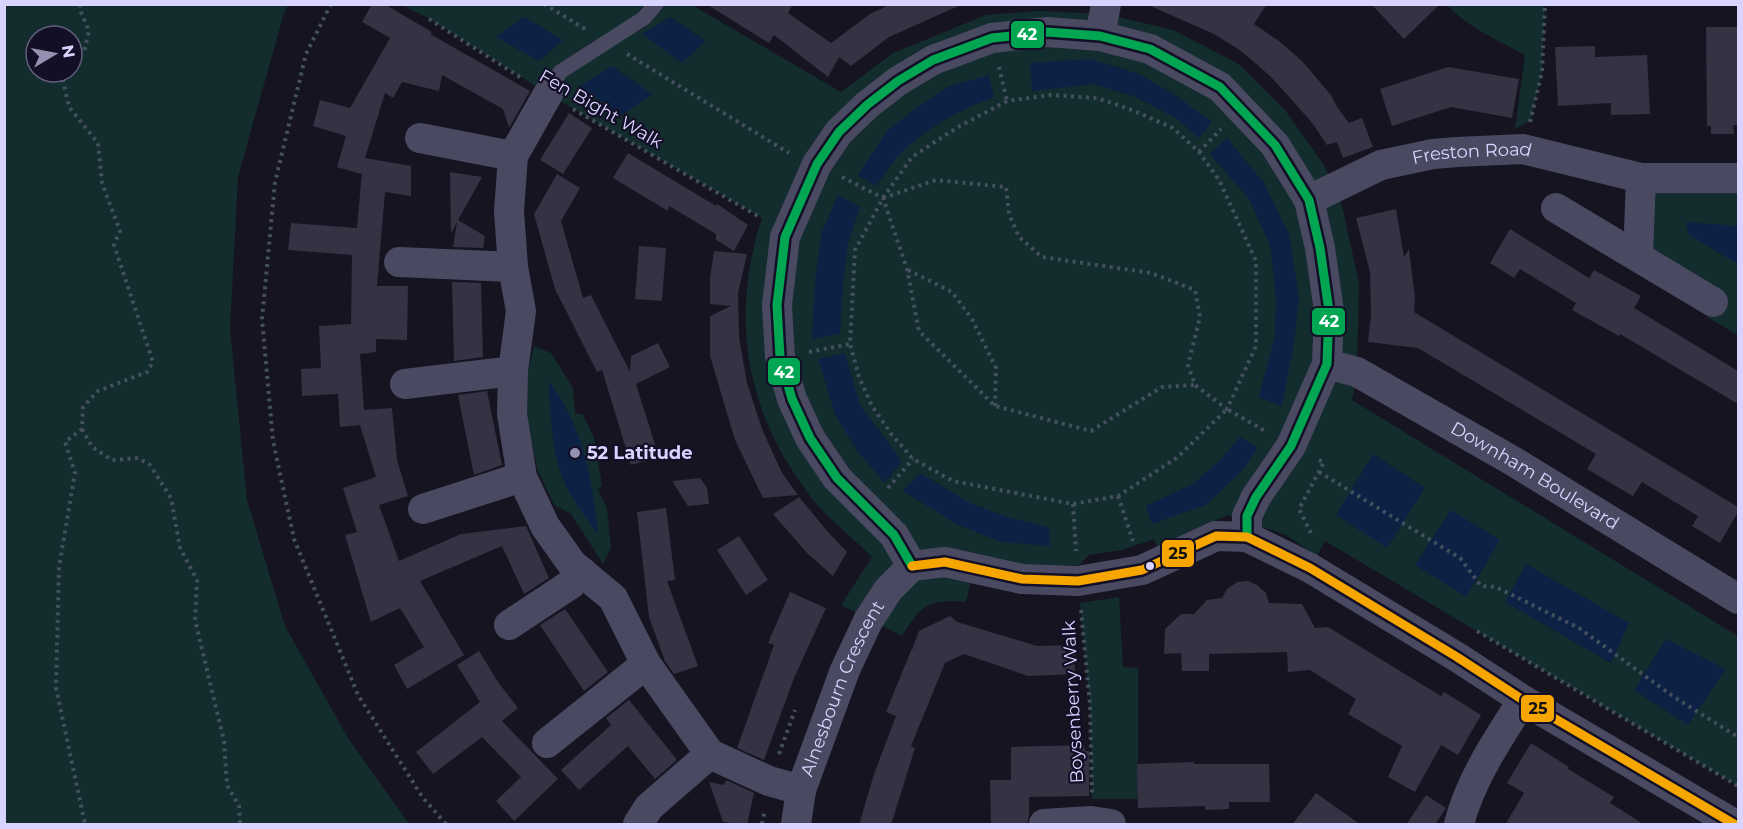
<svg xmlns="http://www.w3.org/2000/svg" width="1743" height="829" font-family="Montserrat,sans-serif">
<style>
.green{fill:#132c2d;fill-rule:evenodd}
.water{fill:#0d2144}
.building{fill:#343243}
.lines{fill:none;stroke-linecap:round;stroke-linejoin:round}
.path{stroke:#44505f;stroke-width:4;stroke-dasharray:3 4.5;stroke-linecap:butt}
.service{stroke:#4a4962;stroke-width:15}
.minor{stroke:#4a4962;stroke-width:30}
.bus-1-casing{stroke:#130f26;stroke-width:14}
.bus-2-casing{stroke:#130f26;stroke-width:14}
.bus-1{stroke:#00a651;stroke-width:9}
.bus-2{stroke:#f7a600;stroke-width:9}
.poi-dot{fill:#9591b1;stroke:#130f26;stroke-width:2}
.bus-dot{fill:#d9d4ff;stroke:#130f26;stroke-width:2}
.labels{text-anchor:middle;stroke-width:4.5;stroke-linejoin:round;paint-order:stroke}
.street-label{font-size:18px;fill:#d9d4ff;stroke:#130f26}
.poi-label{font-size:18px;font-weight:bold;fill:#d9d4ff;stroke:#130f26;text-anchor:start}
.line-badge{stroke:#130f26;stroke-width:2}
.badge-label{font-size:16px;text-anchor:middle;font-weight:bold;fill:#fff}
.pale-badge-label{font-size:16px;text-anchor:middle;font-weight:bold;fill:#111}
</style>
<rect width="100%" height="100%" fill="#161421"/>
<g class="green">
<path d="M5,4L288,5L284,13L238,177L230,329L247,500L285,626L348,738L409,824H5ZM36,36H72V72H36Z"/>
<path d="M402,5H692L841,92L893,53L986,15L1039,11L1105,14L1173,30L1239,64L1285,110L1324,165L1342,206L1359,283L1357,372L1352,400L1738,636V786L1325,541L1317,556L1286,535L1228,515L1190,531L1159,549L1154,539L1122,550L1089,555L1079,565L1015,568L977,557L966,602C927,599 922,605 902,636L841,605L872,557C853,538 830,520 812,499C806,491 800,481 794,473C742,394 733,307 762,218L548,94L430,19Z"/>
<path d="M1447,5H1545L1542,72L1531,120L1515,129L1525,55C1498,40 1468,28 1447,5Z"/>
<path d="M1641,178H1738V335L1707,317L1713,302L1638,256Z"/>
<path d="M534,346L551,353L573,388L575,413L583,415L594,437L602,485L598,490L607,508L611,548L603,564L571,514L554,505L537,469L527,417L526,379Z"/>
<path d="M1119,597L1123,667L1138,668V799H1092L1090,705L1080,603Z"/>
</g>
<g class="water">
<path d="M524,17L563,40L539,61L496,37Z"/>
<path d="M670,17L706,41L682,63L642,34Z"/>
<path d="M1091,59L1139,74L1172,93L1212,122L1199,138L1175,118L1136,97L1094,84L1032,91L1030,63Z"/>
<path d="M612,66L652,94L621,116L580,86Z"/>
<path d="M989,75L994,97C964,108 928,127 905,149C894,159 885,174 876,186L858,175L887,131L914,110L947,87Z"/>
<path d="M1227,138L1264,183L1289,234L1299,297L1295,337L1282,407L1259,397L1275,335L1276,297L1270,245L1249,199L1210,154Z"/>
<path d="M838,195L860,207L848,243L843,283L840,334L812,339L815,280L822,232Z"/>
<path d="M1686,222L1738,226V264L1689,235Z"/>
<path d="M845,353L860,405L902,461L885,483L859,453L836,417L818,359Z"/>
<path d="M549,381C584,429 592,477 598,535C589,521 577,507 569,492C552,459 550,418 549,381Z"/>
<path d="M1240,437L1258,448L1243,470L1206,505L1152,524L1146,506L1194,483L1220,460Z"/>
<path d="M1373,454L1425,488L1387,548L1336,515Z"/>
<path d="M920,473L970,503L1008,517L1049,527L1050,546L1002,542L958,525L903,491Z"/>
<path d="M1451,510L1500,540L1466,597L1415,565Z"/>
<path d="M1526,564L1629,623L1611,663L1505,602Z"/>
<path d="M1666,639L1726,669L1688,725L1634,690Z"/>
</g>
<g class="building">
<path d="M372,4H384L432,32L430,34L530,91L509,128L503,109L442,75L439,91L402,82L393,98L385,93L365,158L411,166V196L385,192L377,286H408L407,340L376,339V352L360,354L364,410L392,408L397,460L408,496L379,505L399,561L461,534L526,526L549,578L524,594L502,546L420,581L464,655L407,689L394,665L424,647L400,608L371,622L345,535L357,532L343,488L376,477L360,425L340,427L338,394L302,396L301,369L321,368L319,326L351,324L352,255L288,250L291,223L357,228L362,171L361,174L337,167L346,136L313,126L320,100L350,108L390,38L362,22Z"/>
<path d="M706,4H793L788,13L831,43L870,14L891,4H963L889,37L851,66L839,57L828,77L774,35L769,43Z"/>
<path d="M1146,4H1267L1254,24L1279,41L1302,61L1331,95L1337,107L1349,123L1362,118L1373,147L1343,158L1337,142L1327,145L1313,124L1292,100L1269,75L1241,51L1216,35Z"/>
<path d="M1371,4H1440L1404,39Z"/>
<path d="M1706,27H1738V125H1733L1734,134H1711V126H1707Z"/>
<path d="M1595,46V57L1647,55L1650,114L1611,115V103L1558,106L1555,47Z"/>
<path d="M1448,67L1519,79L1512,118L1451,107L1392,126L1380,89Z"/>
<path d="M569,113L592,128L563,174L540,160Z"/>
<path d="M628,153L716,206L717,204L748,225L734,251L716,240V234L669,206L668,211L613,178Z"/>
<path d="M450,172L482,177L458,220L485,236L483,248L453,247L457,222L451,233Z"/>
<path d="M557,174L580,188L561,221L583,298L591,295L630,372L631,356L658,343L670,367L636,384L659,457L631,465L602,370L597,372L555,289L534,214Z"/>
<path d="M1396,209L1404,257L1409,249L1415,298L1414,312L1738,507V512L1720,543L1692,526L1698,516L1642,482L1633,496L1609,482L1587,469L1596,454L1418,348L1368,342L1371,315L1370,272L1356,218Z"/>
<path d="M1510,229L1589,278L1594,270L1641,296L1634,308L1738,371V404L1620,334L1619,336L1572,310L1576,303L1520,269L1514,278L1490,263Z"/>
<path d="M639,246L666,248L662,301L635,299Z"/>
<path d="M714,251L747,254L738,293L739,337L747,383L762,429L782,473L798,495L763,498L735,440L710,356V316L731,306L710,304V278Z"/>
<path d="M452,282L481,283L483,357L454,361Z"/>
<path d="M487,391L502,465L474,475L458,395Z"/>
<path d="M700,478L707,488L709,504L688,506L672,481Z"/>
<path d="M799,497L828,532L847,552L833,576L807,553L773,514Z"/>
<path d="M666,508L675,580L667,581L698,666L674,674L665,661L649,617L637,512Z"/>
<path d="M739,536L768,580L746,595L717,550Z"/>
<path d="M1248,581L1257,585L1266,593L1269,603L1302,604L1315,628L1328,627L1441,696L1444,692L1481,715L1458,755L1441,745L1415,792L1388,777L1402,746L1348,714L1356,699L1310,670L1288,672L1287,652L1209,654V671H1182L1181,653L1164,654L1165,629L1181,614H1194L1207,600L1222,598L1227,589L1237,582Z"/>
<path d="M790,592L826,608L794,678L764,760L737,748L774,645L768,643Z"/>
<path d="M565,609L608,672L584,691L540,625Z"/>
<path d="M950,616L957,622L1037,646L1074,645L1075,674L1028,676L964,654L945,663L911,746L915,748L891,825H859L874,774L896,716L886,712L912,648L915,649L913,647L919,631Z"/>
<path d="M479,651L498,682L518,708L502,721L558,779L514,821L496,801L521,777L482,737L433,774L416,752L480,702L457,665Z"/>
<path d="M629,700L677,760L655,779L628,746L579,790L561,770L611,725L606,718Z"/>
<path d="M1531,743L1569,767L1568,769L1614,797L1610,803L1645,825H1505L1524,793L1507,783Z"/>
<path d="M1084,745L1085,751H1089V796L1029,797V815L1027,825H991L990,780H1011V747Z"/>
<path d="M1194,762V764H1269L1270,802H1229V809L1205,810V806L1138,808L1137,764Z"/>
<path d="M726,780L754,793L747,825L723,822L709,782L724,785Z"/>
<path d="M1316,793L1361,825H1292Z"/>
<path d="M1426,795L1446,808L1435,825H1406Z"/>
</g>
<g class="lines">
<g class="path">
<path d="M331,4L306,54L275,182L262,319L273,441L294,539L358,695L423,798L446,824"/>
<path d="M544,4L587,30"/>
<path d="M429,19L523,79"/>
<path d="M627,54L789,153"/>
<path d="M72,58L84,51L89,31L80,10V4"/>
<path d="M999,67L1007,101"/>
<path d="M61,72L69,107L98,143L102,183L120,231L114,245L153,362L147,372L98,391L83,407L82,429L65,442L75,473L59,567L56,688L85,824"/>
<path d="M573,109L761,218"/>
<path d="M1530,122L1542,72L1545,4"/>
<path d="M1199,152L1221,129"/>
<path d="M842,177L883,198L907,269L919,331L995,406L1091,431L1162,387L1195,385"/>
<path d="M883,198L936,180L1006,187L1009,214L1019,237L1042,257L1151,273L1195,290L1200,317L1188,365L1195,385L1227,409L1256,346V261L1219,180L1199,152L1173,128L1132,110L1097,98L1051,95L1007,101L958,127L912,157L883,198L855,250L850,344L859,377L872,406L892,435L913,459L953,481L1073,504L1118,496L1178,457L1227,409L1265,431"/>
<path d="M908,270L952,292L972,319L996,368L995,406"/>
<path d="M809,352L850,344"/>
<path d="M82,429L92,447L112,460L138,458L150,465L171,498L180,548L197,580L195,620L224,741L227,785L239,806L240,824"/>
<path d="M1319,472L1460,558L1481,586L1496,587L1579,628L1674,697L1738,737"/>
<path d="M888,488L913,459"/>
<path d="M1118,496L1133,541"/>
<path d="M1073,504L1076,551"/>
<path d="M1311,533L1299,509L1324,462L1316,459"/>
<path d="M1081,610L1090,705L1092,794"/>
<path d="M1477,631L1738,786"/>
<path d="M779,754L795,710"/>
<path d="M762,824L765,810"/>
</g>
<path class="service" d="M548,94L560,72L644,18L656,4"/>
<g class="minor">
<path d="M1100,36L1106,4"/>
<path d="M548,94L513,156L509,211L513,267L521,311L513,371L512,414L522,477L545,526L572,564L613,598L646,664L710,754L769,781L801,790"/>
<path d="M420,138L513,156"/>
<path id="s1" d="M1309,200L1381,165L1433,154L1457,152L1523,149L1641,178H1738"/>
<path d="M1556,208L1713,302"/>
<path d="M1638,256L1641,178"/>
<path d="M399,262L513,267"/>
<path id="s2" d="M1327,364L1357,372L1511,460L1738,599"/>
<path d="M405,384L513,371"/>
<path d="M423,509L522,477"/>
<path d="M912,566L894,535L837,478L810,438L792,399L780,357L777,305L785,237L817,164L839,132L867,105L898,81L933,60L992,38L1047,32L1100,36L1150,49L1220,87L1275,145L1309,200L1320,248L1329,311L1327,364L1291,446L1256,497L1247,516V537"/>
<path d="M912,566L945,562L1022,579L1078,581L1142,570L1216,536L1247,537L1310,568L1457,657L1523,700L1734,824"/>
<path d="M509,625L571,584L582,572"/>
<path d="M547,743L646,664"/>
<path d="M638,824L649,807L710,754"/>
<path id="s3" d="M796,824L801,790L845,670L868,621L888,590L912,566"/>
<path d="M1044,824L1091,821L1111,824"/>
<path d="M1459,824C1470,780 1498,739 1523,700"/>
</g>
<defs>
<path id="bus-1" d="M912,566L894,535L837,478L810,438L792,399L780,357L777,305L785,237L817,164L839,132L867,105L898,81L933,60L992,38L1047,32L1100,36L1150,49L1220,87L1275,145L1309,200L1320,248L1329,311L1327,364L1291,446L1256,497L1247,516V537"/>
<path id="bus-2" d="M912,566L945,562L1022,579L1078,581L1142,570L1216,536L1247,537L1310,568L1457,657L1523,700L1734,824"/>
</defs>
<use href="#bus-1" class="bus-1-casing"/>
<use href="#bus-2" class="bus-2-casing"/>
<use href="#bus-1" class="bus-1"/>
<use href="#bus-2" class="bus-2"/>
</g>
<circle class="poi-dot" cx="575" cy="453" r="6"/>
<circle class="bus-dot" cx="1150" cy="566" r="5"/>
<g class="labels">
<g class="street-label">
<text transform="translate(601 109) rotate(30)" y="6">Fen Bight Walk</text>
<text dy="6" stroke="none"><textPath href="#s1" startOffset="172">Freston Road</textPath></text>
<text dy="6" stroke="none"><textPath href="#s2" startOffset="237">Downham Boulevard</textPath></text>
<text dy="6" stroke="none"><textPath href="#s3" startOffset="144">Alnesbourn Crescent</textPath></text>
<text transform="translate(1073 702) rotate(-93)" y="6">Boysenberry Walk</text>
</g>
<g class="poi-label">
<text x="587" y="459">52 Latitude</text>
</g>
</g>
<g class="line-badge">
<rect x="1010" y="20" width="35" height="29" rx="6" fill="#00a651"/>
<rect x="1311" y="307" width="35" height="29" rx="6" fill="#00a651"/>
<rect x="767" y="357" width="34" height="29" rx="6" fill="#00a651"/>
<rect x="1161" y="539" width="34" height="29" rx="6" fill="#f7a600"/>
<rect x="1520" y="694" width="35" height="29" rx="6" fill="#f7a600"/>
</g>
<g class="badge-label">
<text x="1027" y="40">42</text>
<text x="1329" y="327">42</text>
<text x="784" y="378">42</text>
</g>
<g class="pale-badge-label">
<text x="1178" y="559">25</text>
<text x="1538" y="714">25</text>
</g>
<rect width="1743" height="829" fill="none" stroke="#d9d4ff" stroke-width="12"/>
<g transform="translate(54 54) rotate(80)"><circle r="28" fill="#130f26" stroke="#625e7d" stroke-width="1.5"/>
<path d="M0-4.5L10 22L0 15L-10 22Z" fill="#9591b1"/>
<text y="-9" font-size="16" font-weight="bold" text-anchor="middle" fill="#d9d4ff">N</text>
</g>
</svg>
